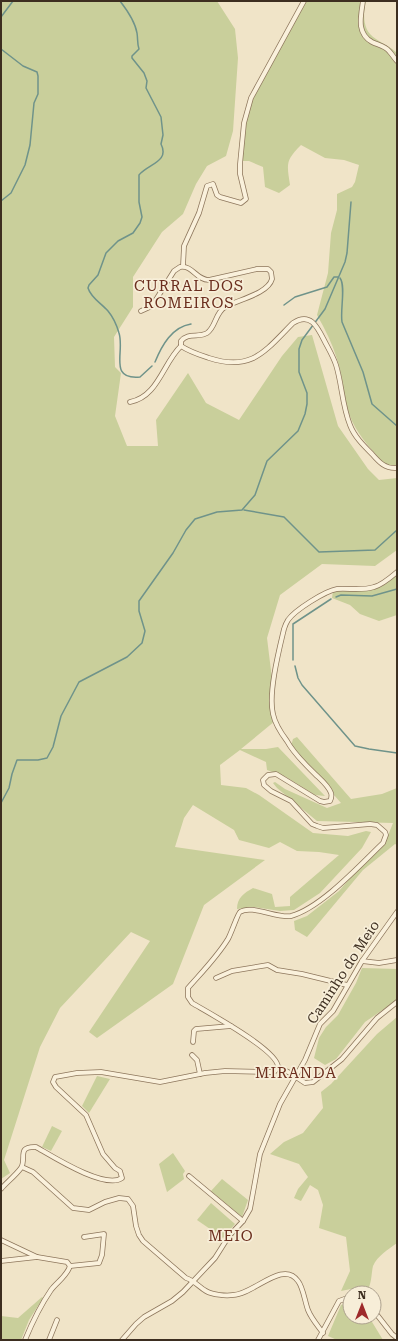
<svg xmlns="http://www.w3.org/2000/svg" width="398" height="1341" font-family="'Roboto Serif',serif">
<style>
.green{fill:#c9cf9b}
.lines{fill:none;stroke-linecap:round;stroke-linejoin:round}
.stream{stroke:#6f938a;stroke-width:1.5}
.minor-casing{stroke:#8d765c;stroke-width:5.5}
.minor{stroke:#faf1dc;stroke-width:4}
.labels{text-anchor:middle;stroke-width:3.5;stroke-linejoin:round;paint-order:stroke}
.street-label{font-size:14px;fill:#3d2e20;stroke:#f7eed8}
.neighbourhood-label{font-size:15px;letter-spacing:1px;fill:#6b2e1e;stroke:#f7eed8}
</style>
<rect width="100%" height="100%" fill="#f0e4c8"/>
<g class="green">
<path d="M1,1H217L235,29L238,58L233,131L226,156L207,166L196,184L183,214L162,232L133,277V307L114,337L115,367L121,373L115,416L127,446H158L156,420L188,373L206,403L239,420L282,356L298,337L312,335L338,426L368,469L379,480L397,478V550L375,566L322,564L280,595L267,638L273,687L275,721L241,749H266L278,747L325,796L315,795L286,777L267,770L266,762L240,750L220,765L221,785L246,788L259,795L313,833L348,836L366,831L371,832L362,848L320,893L294,910L280,911L254,907L237,909C237,898 244,893 253,888L272,894L275,907L290,906V897L339,855L319,852L297,851L280,842L269,848L239,840L234,830L193,805L184,818L175,847L265,860L204,905L173,984L97,1038L89,1032L150,941L131,932L60,1008L40,1047L4,1160L10,1173L1,1179Z"/>
<path d="M305,1H366C363,14 362,31 376,39C383,44 391,47 397,53V465H385C373,451 360,438 352,421C343,402 344,379 337,359C332,343 325,329 317,315L328,273L331,233L337,210V194L352,187L355,182L359,165L344,160L325,158L301,145C285,161 287,164 290,185L279,193L265,187L263,167L249,161H242L245,128L249,105Z"/>
<path d="M397,572V615L379,621L360,614L350,605L332,598L333,590L373,587Z"/>
<path d="M297,737L351,799L382,794L397,788V845L395,844L363,870L307,937L295,930L294,921L307,916L339,891L363,863L387,838L393,823L317,821L277,788L273,783L275,782L285,789L327,808L341,803L291,746L293,739Z"/>
<path d="M362,968L397,969V1000L365,1022L336,1059L325,1065L314,1058L319,1038L326,1027L338,1015L356,983Z"/>
<path d="M397,1017V1243C389,1249 377,1256 373,1266C371,1275 372,1283 367,1291L351,1289L341,1291L350,1271L346,1237L319,1228L323,1205L318,1190L310,1185L301,1201L294,1198L298,1189L308,1177L299,1164L270,1154L284,1142L303,1133L323,1108L321,1092L331,1084L377,1034Z"/>
<path d="M97,1076L110,1079L89,1113L82,1106Z"/>
<path d="M52,1126L62,1131L51,1151L42,1147Z"/>
<path d="M173,1153L185,1171L183,1174L184,1179L167,1192L159,1164Z"/>
<path d="M222,1179L248,1200L242,1217L211,1191Z"/>
<path d="M211,1203L235,1224L223,1238L197,1220Z"/>
<path d="M42,1297L43,1298L29,1320L21,1340H1V1316L18,1318Z"/>
<path d="M350,1302V1317H369L383,1340H337L328,1336L341,1305Z"/>
</g>
<g class="lines">
<g class="stream">
<path d="M120,1C127,10 135,21 137,33C138,39 137,43 139,49L132,56V58L144,73L147,81L146,88L161,117L163,135L161,144C170,162 148,164 139,175V202L142,217L140,223L133,233L118,241L106,253L98,275L89,285L88,288C91,298 101,303 108,311C113,317 117,326 119,333C125,352 108,380 140,377L152,366"/>
<path d="M1,17L13,1"/>
<path d="M1,49L23,66L37,72L38,76V94L34,103L30,145L25,165L11,193L1,201"/>
<path d="M340,278C346,286 340,310 342,322L363,372L372,404L397,426"/>
<path d="M284,305L295,297L327,287L334,277H338"/>
<path d="M155,362C162,345 172,327 191,324"/>
<path d="M244,510L284,517L319,552L375,550L397,530"/>
<path d="M336,597L341,595L372,596L397,589"/>
<path d="M293,660V624L331,599"/>
<path d="M295,666L298,678L302,685L355,746L369,749L397,753"/>
<path d="M1,803L9,788L12,774L17,760H38L47,758L53,747L61,716L79,682L127,657L142,643L145,631L139,611V601L173,553L186,530L195,519L217,512L242,510L255,495L267,461L298,431L305,414L307,404V393L299,372V349L302,340L325,309L345,262L347,253L351,202"/>
</g>
<defs>
<g id="minor">
<path d="M363,1C361,16 356,33 372,42C378,45 385,46 389,51C392,54 394,58 397,61"/>
<path d="M183,266L184,246L199,213L207,186L213,184L217,195L220,197L241,203L246,199L240,174V164L244,123L251,98L304,1"/>
<path d="M141,311L152,306L174,271L180,267C193,265 196,280 209,280L257,269H268L271,272L272,279C268,294 237,300 225,307C215,313 216,327 207,333C199,338 188,332 181,341V346"/>
<path d="M181,346C190,352 200,355 209,358C252,372 265,351 293,323C310,312 317,326 324,340C328,348 333,356 336,365C342,384 342,405 350,425C354,436 363,445 372,454C379,462 385,469 397,468"/>
<path d="M130,402C158,397 163,363 181,346"/>
<path d="M362,961L379,963L397,960"/>
<path d="M216,978L232,971L268,965L277,970L302,974L347,985"/>
<path d="M193,1042L194,1031L196,1029L231,1026"/>
<path d="M192,1055L197,1060L200,1074"/>
<path d="M278,1067C278,1050 207,1012 192,1003L188,997V988C202,972 217,957 228,939C231,934 238,913 240,912C251,904 278,919 291,916C321,908 360,865 383,843L386,835L385,832L377,825L370,824L323,828L317,826L312,824L291,801L271,791L264,785L263,780L268,775L276,774L320,801L324,802L330,801C331,799 332,796 331,793C328,785 320,779 315,774C305,764 294,754 287,741C281,733 275,724 273,714C268,693 279,650 284,629C285,626 286,623 288,620C295,610 325,591 337,589C349,588 362,591 374,587C382,585 390,578 397,572"/>
<path d="M278,1067L290,1073L305,1083L313,1082L342,1059L377,1018L397,1002"/>
<path d="M22,1167L33,1172L73,1208L89,1210L105,1202L119,1198L128,1199L133,1206L136,1226L139,1235L143,1241L186,1278C195,1281 199,1287 206,1291C213,1295 226,1296 233,1295C253,1295 283,1259 298,1281C303,1287 305,1302 308,1310C311,1318 318,1326 323,1333"/>
<path d="M189,1176L243,1221"/>
<path d="M1,1189C7,1182 15,1176 21,1168C27,1159 16,1146 36,1147C52,1156 105,1190 122,1178L120,1171L115,1168L103,1154L86,1115L56,1087L53,1082L55,1077L77,1073L101,1072L160,1082L205,1073L225,1071L271,1072L275,1071L278,1067"/>
<path d="M1,1240L37,1257L67,1262L70,1266"/>
<path d="M1,1261L37,1257"/>
<path d="M70,1266L99,1263L102,1255L104,1234L84,1237"/>
<path d="M374,1311L392,1334L397,1338"/>
<path d="M25,1340C32,1323 40,1306 51,1290C57,1282 67,1276 70,1266"/>
<path d="M49,1340L57,1320"/>
<path d="M122,1340L136,1324L144,1317L172,1301L183,1292L215,1258L229,1236L243,1221L250,1209L260,1154L280,1104L305,1060L320,1024L333,1011L362,961L397,912"/>
<path d="M318,1340L339,1301L350,1297"/>
</g>
</defs>
<use href="#minor" class="minor-casing"/>
<use href="#minor" class="minor"/>
</g>
<g class="labels">
<g class="street-label">
<text transform="translate(343 972) rotate(-57)" y="5">Caminho do Meio</text>
</g>
<g class="neighbourhood-label">
<text x="189" y="291">CURRAL DOS<tspan x="189" dy="17">ROMEIROS</tspan></text>
<text x="296" y="1078">MIRANDA</text>
<text x="231" y="1241">MEIO</text>
</g>
</g>
<rect width="398" height="1341" fill="none" stroke="#3d2e20" stroke-width="4"/>
<g transform="translate(362 1305)"><circle r="19" fill="#f7eed8" stroke="#ada18e"/>
<path d="M0-3L7 15L0 10L-7 15Z" fill="#9e2a2b"/>
<text y="-6" font-size="11" font-weight="bold" text-anchor="middle" fill="#3d2e20">N</text>
</g>
</svg>
